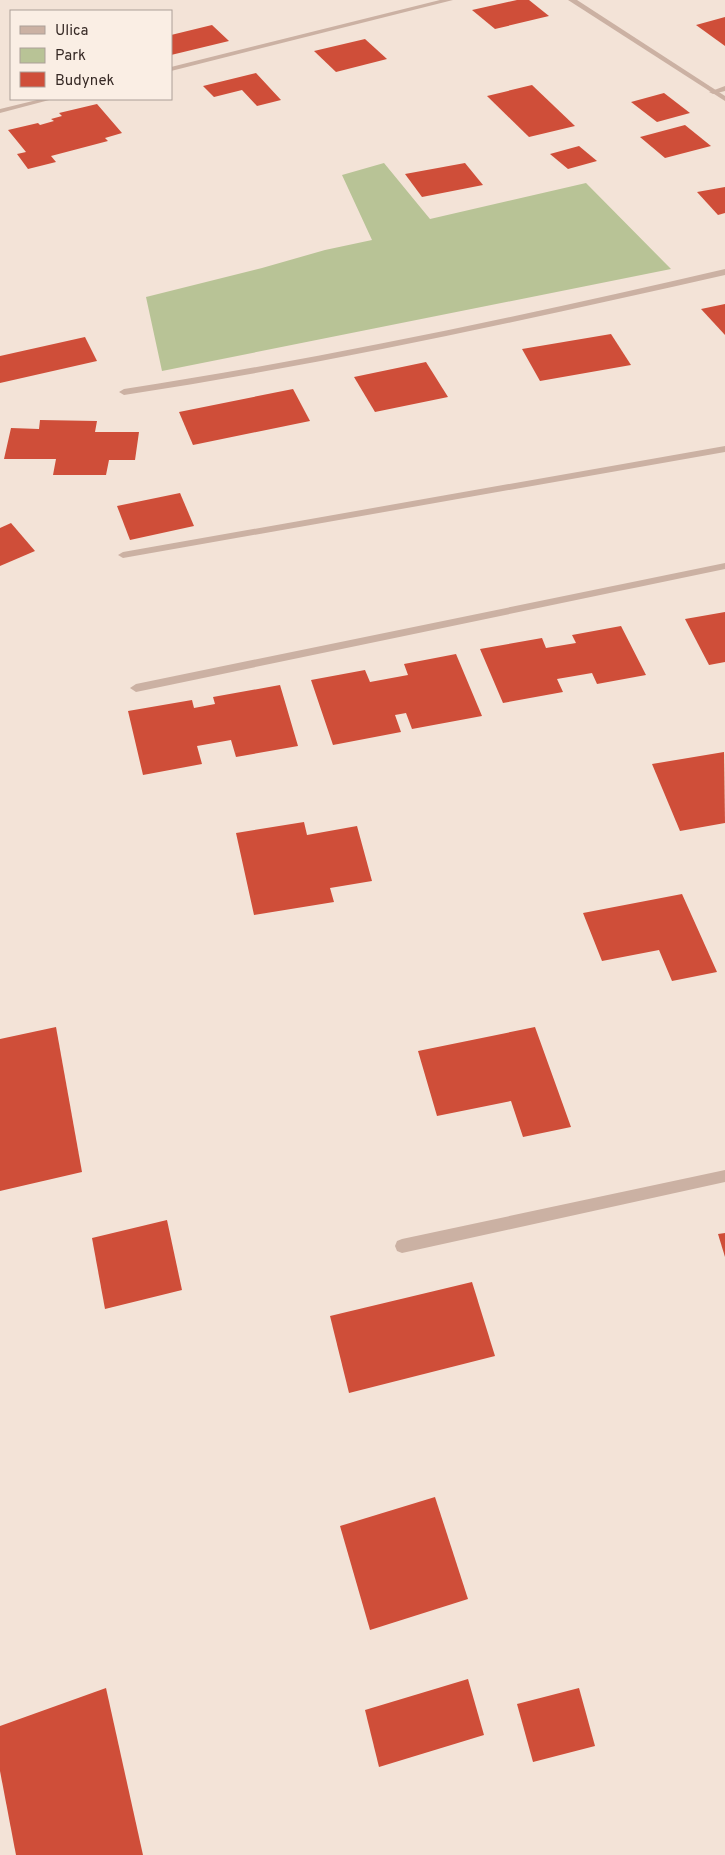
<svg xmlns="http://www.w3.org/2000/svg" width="725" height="1855" font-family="Overpass,sans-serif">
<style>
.green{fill:#b8c396}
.building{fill:#cf4e39}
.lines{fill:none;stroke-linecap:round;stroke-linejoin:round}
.service{fill:#cbb1a3;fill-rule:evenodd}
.tertiary{fill:#cbb1a3;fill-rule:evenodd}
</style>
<rect width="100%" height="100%" fill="#f3e3d7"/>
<path class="green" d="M384,163L430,219L586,183L671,269L162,371L146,297L262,268L325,250L372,240L342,175Z"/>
<g class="building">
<path d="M517,0H529L549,16L495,29L472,10Z"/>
<path d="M725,17V46L696,25Z"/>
<path d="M212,25L229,41L171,55V35Z"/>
<path d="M365,39L387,59L336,72L314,51Z"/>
<path d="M256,73L281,100L257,106L242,90L214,97L203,86Z"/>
<path d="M532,85L575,126L529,137L487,96Z"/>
<path d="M664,93L690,113L657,122L631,102Z"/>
<path d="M97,104L122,133L105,138L108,141L51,156L56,162L28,169L17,154L26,152L8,130L38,123L40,125L54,121L51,119L62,116L59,113Z"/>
<path d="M685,125L711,146L665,158L640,137Z"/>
<path d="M579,146L597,161L568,169L550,154Z"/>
<path d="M465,163L483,185L422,197L405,174Z"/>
<path d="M725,187V213L718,215L697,192Z"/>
<path d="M725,304V335L701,309Z"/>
<path d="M611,334L631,365L540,381L522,349Z"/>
<path d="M85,337L97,361L0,383V356Z"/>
<path d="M426,362L448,397L375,412L354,377Z"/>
<path d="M293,389L310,421L193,445L179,412Z"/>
<path d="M40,420L97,421L95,432H139L135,460H109L106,475H53L56,459H4L11,428L39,429Z"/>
<path d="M180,493L194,526L130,540L117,506Z"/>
<path d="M11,523L35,551L0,566V528Z"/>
<path d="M725,612V662L709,665L685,619Z"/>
<path d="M621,626L646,675L597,684L592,673L557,679L563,692L503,703L480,649L542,638L546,648L576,643L572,635Z"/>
<path d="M456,654L482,716L412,729L406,713L395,715L401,732L333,745L311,680L365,670L370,682L408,675L404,664Z"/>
<path d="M280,685L298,746L236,757L231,740L197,746L202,764L143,775L128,711L192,700L194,708L215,704L213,697Z"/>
<path d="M724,752L725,823L680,831L652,764Z"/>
<path d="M304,822L307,835L357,826L372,881L330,888L334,902L254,915L236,833Z"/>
<path d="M682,894L717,972L672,981L659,950L602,961L583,913Z"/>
<path d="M56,1027L82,1172L0,1191V1039Z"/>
<path d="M535,1027L571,1127L523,1137L511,1101L437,1116L418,1051Z"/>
<path d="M167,1220L182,1290L105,1309L92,1238Z"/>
<path d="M725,1233V1257L718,1234Z"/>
<path d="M472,1282L495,1356L349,1393L330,1316Z"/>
<path d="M435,1497L468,1599L370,1630L340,1526Z"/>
<path d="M468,1679L484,1735L379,1767L365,1710Z"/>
<path d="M106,1688L143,1855H16L0,1771V1726Z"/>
<path d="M579,1688L595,1746L533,1762L517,1704Z"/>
</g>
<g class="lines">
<g class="service">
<path d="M440,0H453L171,71V67Z"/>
<path d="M725,86V91L713,94L709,92Z"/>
<path d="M41,99H53L0,113V109Z"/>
<path d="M725,269V275C526,320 326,364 124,395L119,392L124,389C326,358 526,315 725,269Z"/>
<path d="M725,446V452L123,558L118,555L123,552Z"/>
<path d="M725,563V569L136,692L130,688L136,684Z"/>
<path d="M725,1170V1182L402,1253L397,1251L395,1246L397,1241L402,1239Z"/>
</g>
<path class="tertiary" d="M568,0H577L725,96V101Z"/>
</g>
<rect x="10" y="10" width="162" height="90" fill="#faeee4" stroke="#ac9f98"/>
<rect x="20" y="26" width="25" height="8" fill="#cbb1a3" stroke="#ac9f98"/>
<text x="55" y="35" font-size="15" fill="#362925">Ulica</text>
<rect x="20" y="48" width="25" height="15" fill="#b8c396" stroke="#ac9f98"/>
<text x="55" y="60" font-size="15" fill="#362925">Park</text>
<rect x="20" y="72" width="25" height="15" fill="#cf4e39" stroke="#ac9f98"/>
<text x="55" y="85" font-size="15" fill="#362925">Budynek</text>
</svg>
